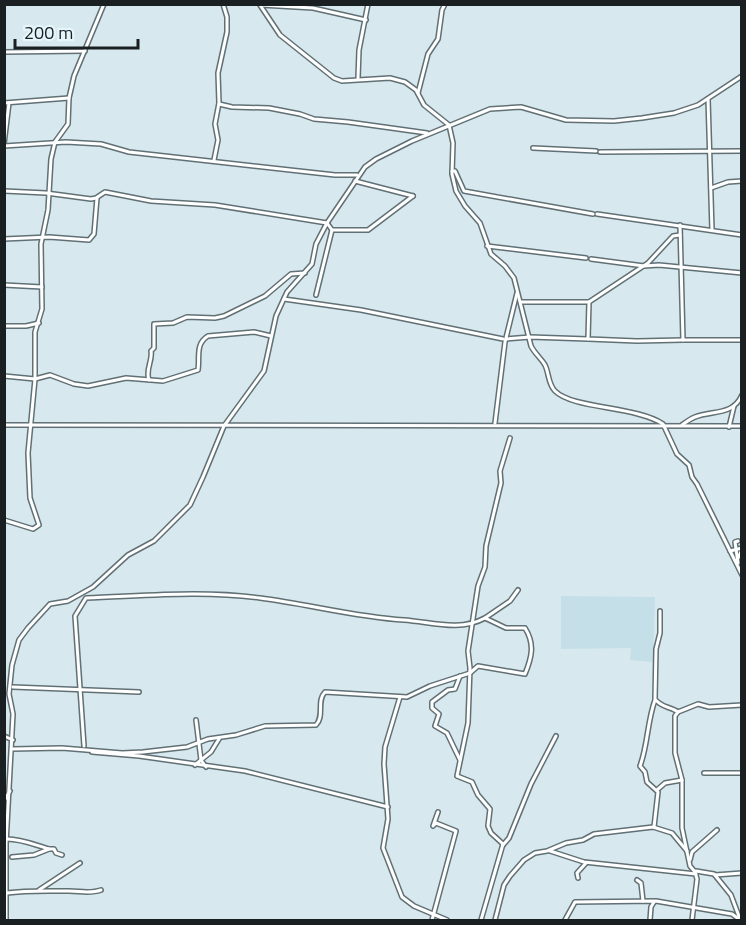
<svg xmlns="http://www.w3.org/2000/svg" width="746" height="925" font-family="'Titillium Web',sans-serif">
<style>
.built{fill:#c5dfe8}
.lines{fill:none;stroke-linecap:round;stroke-linejoin:round}
.street-casing{stroke:#617075;stroke-width:6}
.street{stroke:#fff;stroke-width:3}
</style>
<rect width="100%" height="100%" fill="#d7e9ee"/>
<path class="built" d="M561,596L655,597L653,662L630,660L631,648L561,649Z"/>
<g class="lines">
<defs>
<g id="street">
<path d="M260,5L280,35L334,78L342,81L390,78L405,82L416,90L424,105L449,125L453,143L452,174L456,191L465,206L480,223L491,254L505,266L514,278L531,346C535,354 541,358 545,365C549,373 548,384 555,391C573,409 636,406 663,424L677,454L689,465L692,477L697,484L742,575"/>
<path d="M261,5L313,8L366,20"/>
<path d="M4,52L85,51"/>
<path d="M358,78L359,50L368,4"/>
<path d="M418,93L428,54L438,39L442,10L445,4"/>
<path d="M708,99L712,230"/>
<path d="M4,103L69,98"/>
<path d="M219,104L232,107L269,108L300,114L314,119L348,122L427,133"/>
<path d="M4,144L9,103"/>
<path d="M4,146L66,142L101,144L129,152L335,175H357"/>
<path d="M533,148L596,151"/>
<path d="M600,152L742,151"/>
<path d="M214,160L218,140L215,124L219,103L218,73L227,32V17L223,4"/>
<path d="M452,171H455L464,191L593,214"/>
<path d="M355,181L413,196"/>
<path d="M711,188L728,182L742,181"/>
<path d="M4,191L46,193L91,199L96,198L105,192L151,201L215,205L327,223L332,230H368L413,196"/>
<path d="M597,214L742,235"/>
<path d="M680,225L683,340H742"/>
<path d="M680,235L673,236L648,263L589,302L588,339L637,341L683,340"/>
<path d="M4,239L49,237L89,240L94,234L97,198"/>
<path d="M487,246L586,258"/>
<path d="M591,259L644,266L659,265L742,273"/>
<path d="M4,285L42,287"/>
<path d="M316,295L332,230"/>
<path d="M284,299L361,310L503,339"/>
<path d="M521,302H589"/>
<path d="M4,326H26L39,323"/>
<path d="M506,339L530,337L588,339"/>
<path d="M4,376L35,379L50,375L74,384L88,386L126,378L163,381L198,370C200,357 195,344 208,336L254,332L271,336"/>
<path d="M149,380C145,369 153,361 151,351L154,348V324L173,323L187,317L215,318L224,316L265,296L291,274L305,273"/>
<path d="M495,423L505,342L517,293"/>
<path d="M4,425L742,426"/>
<path d="M682,425C686,422 690,419 695,417C712,410 733,416 742,395"/>
<path d="M729,427L734,406"/>
<path d="M4,520L33,529L39,525L30,498L28,453L35,379V332L42,309L41,244L48,210L51,159L55,142L68,124L69,98L74,76L104,4"/>
<path d="M730,551L742,548"/>
<path d="M738,558L742,550"/>
<path d="M738,563L735,542L738,541"/>
<path d="M660,611V633L656,649L655,699C660,707 671,707 678,712"/>
<path d="M13,687L139,692"/>
<path d="M400,697L385,747L384,764L388,819L383,848L402,897L414,906L447,920"/>
<path d="M4,736L13,740"/>
<path d="M84,746L75,616L86,598C144,596 202,590 260,598C308,604 355,617 404,620C432,622 459,632 485,618"/>
<path d="M12,749L62,748L122,753L143,752L187,747L208,739L236,735L265,726L316,725C325,716 316,701 325,692L407,697L430,686L470,673L478,666L525,674C532,657 535,644 525,628H506L485,618L510,601L518,590"/>
<path d="M92,752L139,756L245,771L388,807"/>
<path d="M460,760L447,733L435,726L439,714L432,708V702L448,690L455,689L460,676"/>
<path d="M195,765L201,760L196,720"/>
<path d="M206,767L201,760L211,752L219,739"/>
<path d="M704,773H742"/>
<path d="M657,790L665,783L682,780"/>
<path d="M4,801L10,791"/>
<path d="M654,827L658,792L647,782L645,772L640,766C648,745 647,722 655,700"/>
<path d="M7,839C22,839 35,845 49,849"/>
<path d="M503,845L509,838L531,784L556,736"/>
<path d="M550,851L584,862L696,874"/>
<path d="M12,857L34,855L49,849H54L56,853L62,855"/>
<path d="M690,860L692,852L717,830"/>
<path d="M696,871L714,874L731,895L740,919"/>
<path d="M715,875L742,873"/>
<path d="M578,878L577,873L586,863"/>
<path d="M637,880L641,883L643,901"/>
<path d="M39,890L80,863"/>
<path d="M7,893C27,890 47,891 69,891C80,891 90,894 101,890"/>
<path d="M6,920V844L13,714L9,694L12,665L19,640L28,628L50,604L68,601L93,587L128,555L154,541L190,505L203,477L224,426L264,371L276,316L287,292L312,264L316,244L327,223L365,167L376,159L412,141L490,109L521,107L566,120L614,121L642,118L674,113L698,105L742,76"/>
<path d="M432,920L456,831L436,823L433,826L438,812"/>
<path d="M481,920L503,844L491,833L488,826L490,809L478,795L472,782L457,776L468,723L470,668L468,651L478,586L485,567L486,546L501,483L500,471L510,438"/>
<path d="M495,920L504,885L510,876L524,860L535,853L547,851L566,843L583,840L594,834L653,827L672,833L687,851"/>
<path d="M565,920L575,902L656,901L726,913L732,914L740,920"/>
<path d="M650,920L651,907L654,902"/>
<path d="M692,920L697,879L695,872L690,866L682,828V780L675,753V716L678,712L698,704L709,707L742,705"/>
</g>
</defs>
<use href="#street" class="street-casing"/>
<use href="#street" class="street"/>
</g>
<rect width="746" height="925" fill="none" stroke="#1a2022" stroke-width="12"/>
<path d="M15 39v9h123v-9" fill="none" stroke="#1a2022" stroke-width="3"/>
<text x="24" y="39" font-size="18" fill="#1a2022" stroke="#e4f6fc" stroke-width="4.5" paint-order="stroke">200 m</text>
</svg>
